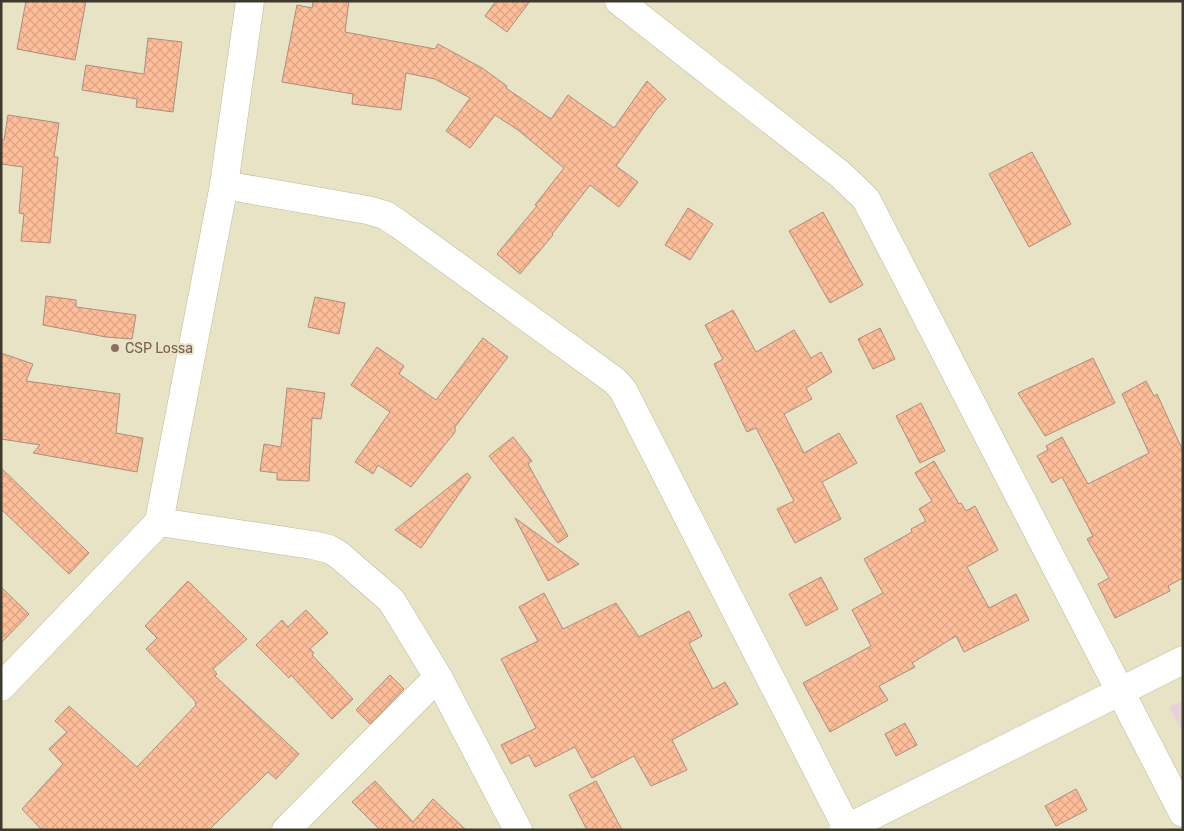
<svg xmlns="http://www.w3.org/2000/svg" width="1184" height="831" font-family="Rubik,sans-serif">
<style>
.education{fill:#e9d1da}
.building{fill:url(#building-cross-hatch);stroke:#aa8e7f}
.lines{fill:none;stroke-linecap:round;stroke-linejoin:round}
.minor-casing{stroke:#bdb89b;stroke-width:29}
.minor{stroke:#fff;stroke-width:28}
.education-dot{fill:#8d6e63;stroke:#e9e3c5;stroke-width:2}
.labels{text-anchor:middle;stroke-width:4;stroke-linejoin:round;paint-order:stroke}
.education-label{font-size:14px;fill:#785e54;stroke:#e9e3c5;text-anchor:start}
</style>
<defs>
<pattern id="building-cross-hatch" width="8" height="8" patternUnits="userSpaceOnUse" patternTransform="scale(1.25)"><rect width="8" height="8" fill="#febe9a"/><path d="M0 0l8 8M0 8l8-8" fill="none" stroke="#dba485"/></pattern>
</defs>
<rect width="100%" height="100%" fill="#e9e3c5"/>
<path class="education" d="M1183,701V733L1169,707Z"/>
<g class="building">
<path d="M26,1H86L75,60L17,49Z"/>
<path d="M313,1H349L345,32L435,49L438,44L482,68L507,86L506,88L551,119L568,95L614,128L647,81L666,99L657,109L616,166L638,182L619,207L590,185L552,234L553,235L520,274L497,254L537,206L535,205L564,168L518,130L495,115L470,148L446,131L470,98L435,79L406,73L401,110L352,104L353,94L282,82L297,5L312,8Z"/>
<path d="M496,1H530L507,32L485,16Z"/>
<path d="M148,38L182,42L173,112L136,107L137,99L82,90L86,65L144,74Z"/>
<path d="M8,115L59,123L54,157H58L50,243L21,241L24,214L19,213L23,167L1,164V140H4Z"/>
<path d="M1032,152L1071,224L1029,247L989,174Z"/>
<path d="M688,208L713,224L690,260L665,245Z"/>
<path d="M823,212L863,285L830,303L789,231Z"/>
<path d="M46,296L76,300V307L136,315L132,339L106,337L43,325Z"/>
<path d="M315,297L345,303L339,334L308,327Z"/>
<path d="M733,310L756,352L794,330L811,358L821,352L832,372L806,388L812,399L784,414L804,453L839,433L857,463L822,482L841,519L795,543L777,509L794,501L756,428L747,432L714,364L723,359L705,325Z"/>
<path d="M880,328L895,359L873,369L858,339Z"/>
<path d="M483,338L508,357L455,427V432L411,487L378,465L373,474L355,462L390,412L351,385L377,347L404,366L399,374L436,400Z"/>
<path d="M1,353L33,364L26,381L120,394L116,433L143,438L137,472L33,453L40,445L1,439Z"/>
<path d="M1093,358L1115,403L1045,436L1018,393Z"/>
<path d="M1146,381L1154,396L1157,394L1183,451V578L1168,586L1170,591L1115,618L1098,584L1109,578L1087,539L1093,536L1062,477L1052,483L1037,456L1048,450L1046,446L1062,437L1088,484L1149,453L1122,394Z"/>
<path d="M287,388L325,393L321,419L312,418L309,481L277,480V473L260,471L264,444L281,447Z"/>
<path d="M921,403L945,451L920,463L896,416Z"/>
<path d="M513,437L532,461L528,464L568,536L558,543L489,456Z"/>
<path d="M934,461L959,504L961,503L966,511L975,506L998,550L967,567L989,608L1016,594L1029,620L964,652L956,636L912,663L915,667L879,686L888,700L830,732L803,683L871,646L852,610L883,593L864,559L912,532L911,529L926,521L919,509L932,501L915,473Z"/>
<path d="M1,468L89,553L69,574L1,509Z"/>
<path d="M467,473L471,477L421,548L395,530Z"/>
<path d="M515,518L579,564L548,581Z"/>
<path d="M821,577L838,609L806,626L789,594Z"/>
<path d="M188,581L247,639L213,669L217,674L215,676L299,754L276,779L268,772L209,830H42L22,809L63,764L49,749L67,732L55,721L69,706L137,767L196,705L195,704L196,702L146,649L157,638L145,626Z"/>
<path d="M1,587L29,614L1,643Z"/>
<path d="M544,593L563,629L616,603L639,637L689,611L702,636L689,643L713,689L725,682L738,704L672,740L687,770L651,786L634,756L592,778L575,747L535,767L529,755L511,764L501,745L536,728L501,659L538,641L519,607Z"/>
<path d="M306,610L328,633L310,649L314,653L312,655L353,699L332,719L291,675L289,678L256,645L282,620L288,627Z"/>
<path d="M390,675L404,689L370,724L356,710Z"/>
<path d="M905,723L917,745L896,756L885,734Z"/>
<path d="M375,781L413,822L433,799L466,830H380L352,802Z"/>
<path d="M596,781L622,830H587L569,795Z"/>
<path d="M1076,789L1087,810L1056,826L1045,806Z"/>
</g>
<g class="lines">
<defs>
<g id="minor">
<path d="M619,1L841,175L866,199L1183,813"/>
<path d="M224,185L367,210L385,215L400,225L615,381L623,390L848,830"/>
<path d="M159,522L312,545L329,549L339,555L391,600L396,608L438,677L518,830"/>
<path d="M1,687L159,522L224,185L250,1"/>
<path d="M286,830L438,677"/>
<path d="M843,830L1183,660"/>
</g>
</defs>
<use href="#minor" class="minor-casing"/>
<use href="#minor" class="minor"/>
</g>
<circle class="education-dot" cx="115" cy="348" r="5"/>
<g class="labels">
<g class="education-label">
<text x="125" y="353">CSP Lossa</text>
</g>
</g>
<rect width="1184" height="831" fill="none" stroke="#3c392d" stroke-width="5"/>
</svg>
